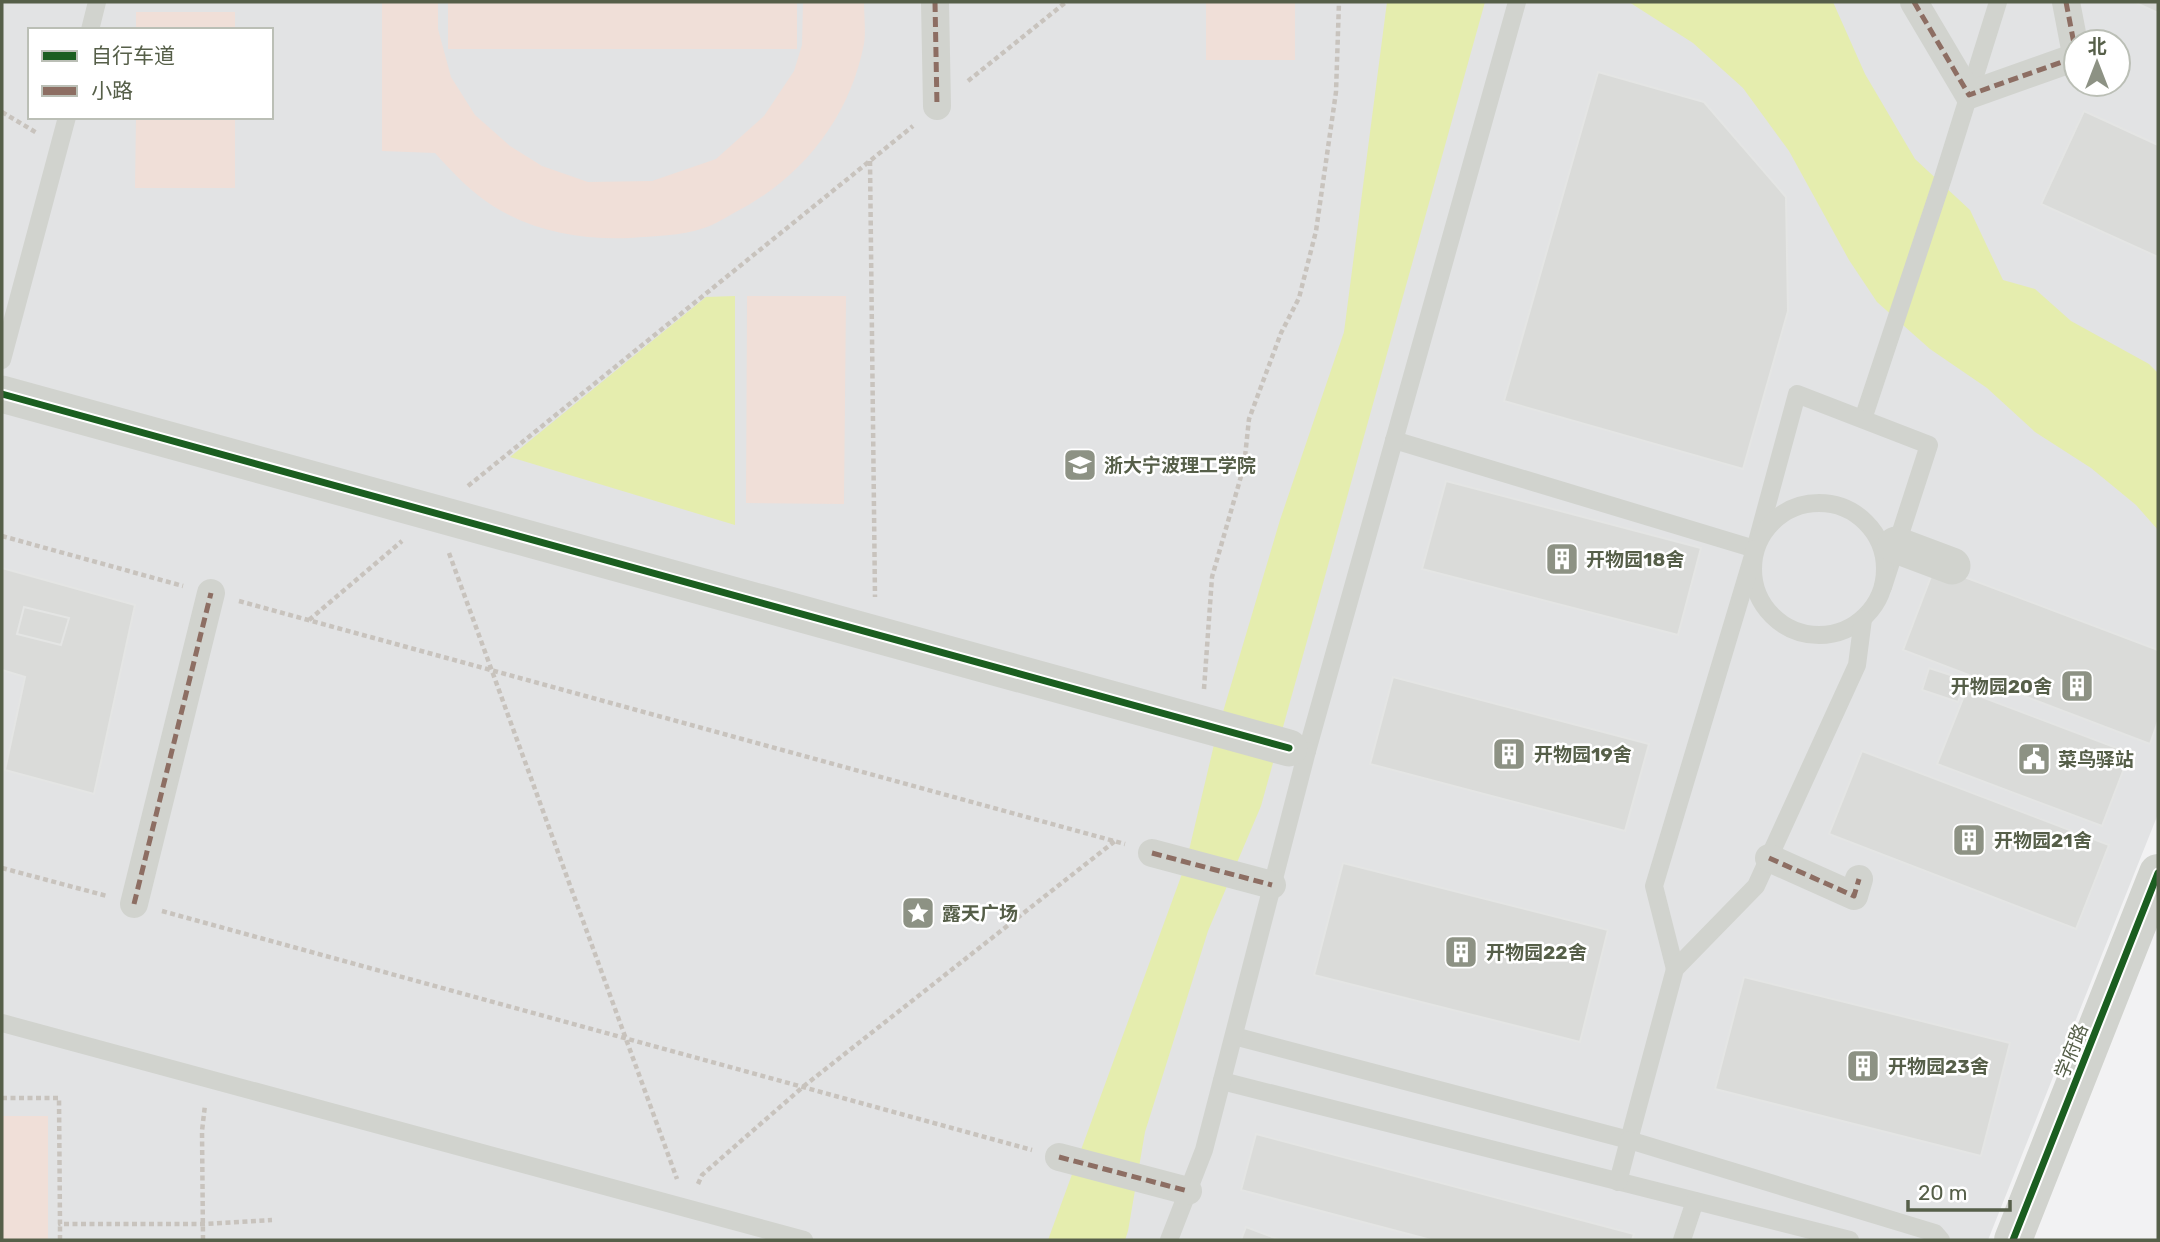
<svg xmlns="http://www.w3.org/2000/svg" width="2160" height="1242" font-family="Rubik,'Noto Sans SC',sans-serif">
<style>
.education{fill:#e2e3e4;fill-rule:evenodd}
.green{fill:#f0dfd8}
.water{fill:#e5edae}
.building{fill:#dadbd9;stroke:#e4e5e4;stroke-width:2}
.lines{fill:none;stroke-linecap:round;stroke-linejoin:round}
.path{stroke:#c8c3bd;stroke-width:4.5;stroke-dasharray:5 3.5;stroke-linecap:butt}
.service{stroke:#d1d3ce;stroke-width:18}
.pedestrian{stroke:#d1d3ce;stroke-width:28}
.minor{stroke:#d1d3ce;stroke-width:37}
.tertiary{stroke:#d1d3ce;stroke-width:38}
.quiet{stroke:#8d6e63;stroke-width:5;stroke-dasharray:10 5;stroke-linecap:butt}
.cycleway-casing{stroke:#fff;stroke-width:11}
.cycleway{stroke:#1b5e20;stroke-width:7}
.labels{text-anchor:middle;stroke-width:5;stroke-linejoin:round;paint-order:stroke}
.poi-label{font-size:19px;font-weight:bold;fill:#565f49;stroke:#fff;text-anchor:start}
.street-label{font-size:19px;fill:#565f49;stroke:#fff}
</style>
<rect width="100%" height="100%" fill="#f2f2f3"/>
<path class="education" d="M2,2H2158V814L1988,1240H2ZM30,30H271V117H30ZM2076,42H2118V84H2076Z"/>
<g class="green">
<path d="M382,2H438V29L451,77L475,115L510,146L542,166L588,182L652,181L716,159L764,116L794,71L802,45L803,2H864C864,15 866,31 864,44C849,120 800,180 732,214C723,219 714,225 704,228C680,236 655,236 630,238C582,240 534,232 493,206C470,191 453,173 435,153L382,151Z"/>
<rect x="448" y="2" width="349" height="47"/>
<rect x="1206" y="2" width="89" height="58"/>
<rect x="136" y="12" width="99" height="18"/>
<path d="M136,117H235V188H135Z"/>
<path d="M747,296H846L844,504L746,503Z"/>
<rect x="2" y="1116" width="46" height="124"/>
</g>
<g class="water">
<path d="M1387,2H1485L1261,806L1208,931L1145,1132L1128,1231L1125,1240H1048L1186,863L1217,732L1280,520L1344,332Z"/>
<path d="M1629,2H1833L1865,74L1915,159L1970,210L2003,280L2035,289L2071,321L2149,364L2158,373V530L2136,505L2091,468L2035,432L1987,388L1930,349L1877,302L1849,260L1789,151L1743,88L1693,43Z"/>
<path d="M735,296V525L510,457L706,297Z"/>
</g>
<g class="building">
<path d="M2134,2H2158V13Z"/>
<path d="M1598,72L1704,102L1786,197L1788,311L1743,469L1504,401Z"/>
<path d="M2084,111L2158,145V257L2041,204Z"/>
<path d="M1446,481L1701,548L1678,635L1422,569Z"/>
<path d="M1935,566L2158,650V721L2150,744L1903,650Z"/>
<path d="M2,568L135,605L94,794L5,770L25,677L2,670Z"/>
<path d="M24,607L69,618L61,645L17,634Z"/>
<path d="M1929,668L1966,680L1958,702L1922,690Z"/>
<path d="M1393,677L1649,744L1625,831L1370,764Z"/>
<path d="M1966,691L2130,753L2102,826L1937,764Z"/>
<path d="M1862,751L2109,845L2076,929L1829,834Z"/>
<path d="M1343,863L1608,930L1580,1042L1314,975Z"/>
<path d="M1744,977L2010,1043L1981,1156L1715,1089Z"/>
<path d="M1256,1134L1634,1234L1632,1240H1431L1241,1190Z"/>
<path d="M1246,1227L1280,1240H1241Z"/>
</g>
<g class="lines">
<g class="path">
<path d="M968,81L1066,2"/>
<path d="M2,112L37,133"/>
<path d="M870,161L875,597"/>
<path d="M468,486L913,126"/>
<path d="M2,536L183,586"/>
<path d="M449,553L677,1179"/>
<path d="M239,601L1125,844"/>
<path d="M309,620L402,541"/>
<path d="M1204,689L1212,577L1244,466L1249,419L1281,333L1299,298L1316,231L1336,92L1339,2"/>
<path d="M2,868L107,896"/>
<path d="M162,911L1032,1150"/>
<path d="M2,1098H59L60,1224H203L272,1220"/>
<path d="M698,1184L702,1175L804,1086L1115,841"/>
<path d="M60,1240V1224"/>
<path d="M203,1240L202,1131L205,1105"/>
</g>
<g class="service">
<path d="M90,30L97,2"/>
<path d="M2,360L67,117"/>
<path d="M1863,419L1943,178L1998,2"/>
<path d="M1394,440L1755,549L1797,394L1929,445L1883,587"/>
<circle cx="1819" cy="569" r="66"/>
<path d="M1289,748L1307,751L1517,2"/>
<path d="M1675,969L1654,886L1755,549"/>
<path d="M2,1023L804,1240"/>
<path d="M1234,1036L1629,1140L1675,969L1756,886L1857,665L1863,619"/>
<path d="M1222,1081L1850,1240"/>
<path d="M1618,1182L1629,1140L1935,1233L1941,1240"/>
<path d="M1169,1240L1204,1150L1307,751"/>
<path d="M1682,1240L1695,1201"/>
</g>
<g class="pedestrian">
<path d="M935,2L937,106"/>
<path d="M1914,2L1969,95L2076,57"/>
<path d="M2066,2L2076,54"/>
<path d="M1152,853L1272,885"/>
<path d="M1769,858L1854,896L1859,879"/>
<path d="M134,904L211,593"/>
<path d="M1059,1157L1188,1191"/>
</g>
<g class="minor">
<path d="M2,394L1289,748"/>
<path d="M1896,545L1952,566"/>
</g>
<path class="tertiary" d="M2013,1240L2158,873"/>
<g class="quiet">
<path d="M935,2L937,106"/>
<path d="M1914,2L1969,95L2076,57"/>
<path d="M2066,2L2076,54"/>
<path d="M1152,853L1272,885"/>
<path d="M1769,858L1854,896L1859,879"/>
<path d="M134,904L211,593"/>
<path d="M1059,1157L1188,1191"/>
</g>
<defs>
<g id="cycleway">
<path d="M2,394L1289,748"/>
<path d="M2013,1240L2158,873"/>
</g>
</defs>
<use href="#cycleway" class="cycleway-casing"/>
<use href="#cycleway" class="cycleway"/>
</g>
<defs>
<symbol id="university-square" viewBox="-11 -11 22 22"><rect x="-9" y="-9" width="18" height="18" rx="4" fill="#8d9284" stroke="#fff"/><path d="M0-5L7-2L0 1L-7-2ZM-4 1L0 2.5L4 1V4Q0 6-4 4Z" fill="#fff"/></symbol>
<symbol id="building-square" viewBox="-11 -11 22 22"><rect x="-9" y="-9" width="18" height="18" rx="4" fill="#8d9284" stroke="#fff"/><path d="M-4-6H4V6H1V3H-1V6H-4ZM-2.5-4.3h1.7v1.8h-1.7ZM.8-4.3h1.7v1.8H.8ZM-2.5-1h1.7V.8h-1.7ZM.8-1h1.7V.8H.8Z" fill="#fff"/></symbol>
<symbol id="civic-square" viewBox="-11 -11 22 22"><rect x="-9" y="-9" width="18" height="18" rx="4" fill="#8d9284" stroke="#fff"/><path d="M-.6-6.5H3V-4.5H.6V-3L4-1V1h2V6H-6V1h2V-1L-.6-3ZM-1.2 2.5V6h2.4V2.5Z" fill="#fff"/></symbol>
<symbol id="sight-square" viewBox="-11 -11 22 22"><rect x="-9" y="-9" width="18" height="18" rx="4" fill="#8d9284" stroke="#fff"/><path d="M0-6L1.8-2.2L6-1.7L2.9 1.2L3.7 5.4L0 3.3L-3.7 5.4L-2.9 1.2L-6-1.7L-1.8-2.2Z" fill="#fff"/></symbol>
</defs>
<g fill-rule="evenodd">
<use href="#university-square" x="1061" y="446" width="38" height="38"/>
<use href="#building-square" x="1543" y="540" width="38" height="38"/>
<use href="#building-square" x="2058" y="667" width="38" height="38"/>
<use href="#building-square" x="1490" y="735" width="38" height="38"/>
<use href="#civic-square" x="2015" y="740" width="38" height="38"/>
<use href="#building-square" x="1950" y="821" width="38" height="38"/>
<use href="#sight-square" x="899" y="894" width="38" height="38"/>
<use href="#building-square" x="1442" y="933" width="38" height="38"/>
<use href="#building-square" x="1844" y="1047" width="38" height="38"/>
</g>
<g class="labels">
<g class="poi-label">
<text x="1104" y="472">浙大宁波理工学院</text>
<text x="1586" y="566">开物园18舍</text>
<text x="2052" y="693" text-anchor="end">开物园20舍</text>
<text x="1534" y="761">开物园19舍</text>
<text x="2058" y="766">菜鸟驿站</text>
<text x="1994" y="847">开物园21舍</text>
<text x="942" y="920">露天广场</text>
<text x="1486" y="959">开物园22舍</text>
<text x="1888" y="1073">开物园23舍</text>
</g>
<g class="street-label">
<text transform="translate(2071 1051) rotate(-68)" y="7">学府路</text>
</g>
</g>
<rect width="2160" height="1242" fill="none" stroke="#565f49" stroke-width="7"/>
<rect x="28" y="28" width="245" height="91" fill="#ffffff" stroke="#bbbfb6" stroke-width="2"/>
<rect x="42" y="51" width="35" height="10" fill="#1b5e20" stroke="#bbbfb6" stroke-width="2"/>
<text x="91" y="63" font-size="21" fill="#565f49">自行车道</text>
<rect x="42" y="86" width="35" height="10" fill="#8d6e63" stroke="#bbbfb6" stroke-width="2"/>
<text x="91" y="98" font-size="21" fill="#565f49">小路</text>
<g transform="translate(2097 63)"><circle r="33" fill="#ffffff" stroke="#bbbfb6" stroke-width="2"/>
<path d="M0-5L12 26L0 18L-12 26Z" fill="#8d9284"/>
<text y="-10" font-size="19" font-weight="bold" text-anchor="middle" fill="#565f49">北</text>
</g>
<path d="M1908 1200v10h102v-10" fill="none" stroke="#565f49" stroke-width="3.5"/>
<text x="1918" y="1200" font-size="21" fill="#565f49" stroke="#ffffff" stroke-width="5" paint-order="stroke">20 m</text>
</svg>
